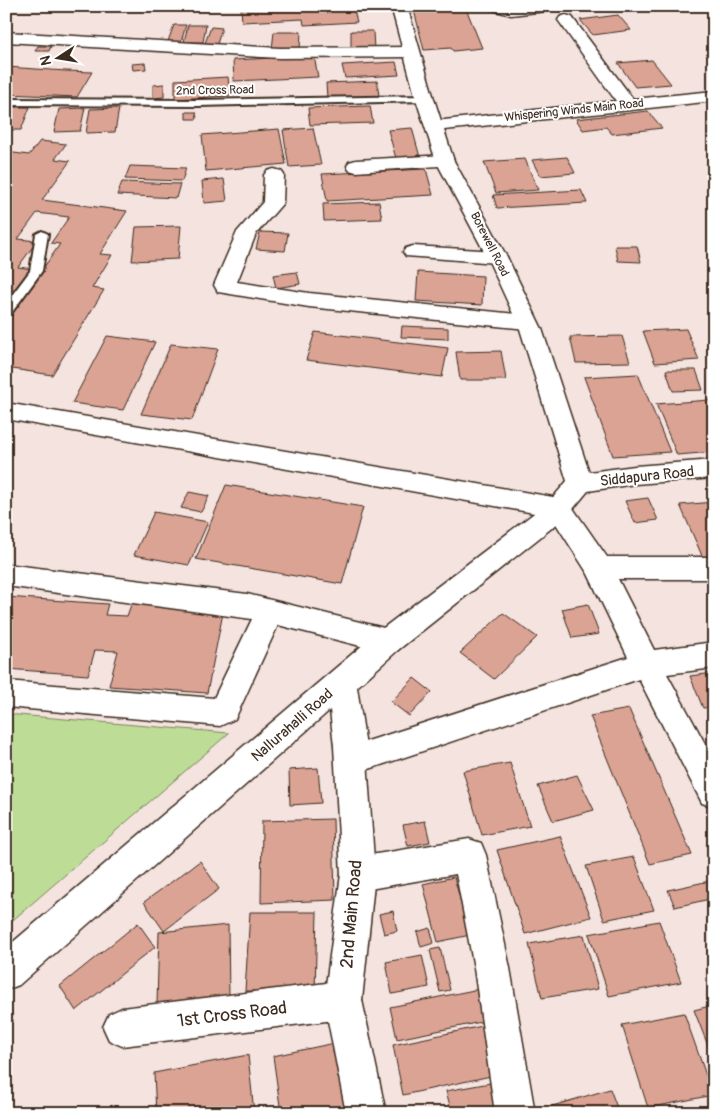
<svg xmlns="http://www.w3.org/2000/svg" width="720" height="1119" font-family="Pangolin,sans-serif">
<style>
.green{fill:#bddd96;stroke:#7c845a}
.building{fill:#dba394;stroke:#3b2a1e}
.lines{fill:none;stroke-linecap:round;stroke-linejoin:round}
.service-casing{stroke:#3b2a1e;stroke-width:4}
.minor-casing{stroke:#3b2a1e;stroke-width:3}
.tertiary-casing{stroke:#3b2a1e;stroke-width:3}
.service{fill:#fff;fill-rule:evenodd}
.minor{fill:#fff;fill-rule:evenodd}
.tertiary{fill:#fff;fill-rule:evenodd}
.labels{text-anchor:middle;stroke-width:4;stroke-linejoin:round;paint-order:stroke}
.far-street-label{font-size:12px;fill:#3b2a1e;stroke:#fff}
.street-label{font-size:15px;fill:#3b2a1e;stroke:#fff}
.near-street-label{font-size:18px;fill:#3b2a1e;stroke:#fff}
</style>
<rect width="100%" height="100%" fill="#f4e3df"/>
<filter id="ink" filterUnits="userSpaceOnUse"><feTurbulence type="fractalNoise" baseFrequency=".02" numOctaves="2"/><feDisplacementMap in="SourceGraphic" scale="10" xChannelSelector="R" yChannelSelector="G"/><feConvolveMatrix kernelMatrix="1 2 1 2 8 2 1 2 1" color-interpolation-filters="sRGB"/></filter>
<g filter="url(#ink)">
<path class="green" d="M6,714L229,733L6,926Z"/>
<g class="building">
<path d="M353,6L357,22L304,25L303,19L242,22L241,8Z"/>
<path d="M413,6H465L482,48L453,51L451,48L424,50Z"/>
<path d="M618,15L631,30L593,35L580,20Z"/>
<path d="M174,25H186L181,42L168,41Z"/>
<path d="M188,25H206L203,42H184Z"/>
<path d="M211,27L222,28L217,44L205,43Z"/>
<path d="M351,31H373L374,50H351Z"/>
<path d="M274,32H301L300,49H272Z"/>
<path d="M38,46H51L49,51H35Z"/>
<path d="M314,56L318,77L234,81L233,60Z"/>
<path d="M652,60L671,84L635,87L618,63Z"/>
<path d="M396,62L399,75L345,78L342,65Z"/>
<path d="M145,63L146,69L133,70L132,64Z"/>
<path d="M6,67L66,71L92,72L77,97L6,94Z"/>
<path d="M228,77L230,96L175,99V80Z"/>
<path d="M377,81L379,96L327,98L326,83Z"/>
<path d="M164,84V97L153,98V85Z"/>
<path d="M370,106L373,123L310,125L308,108Z"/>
<path d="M6,107H30L21,130H6Z"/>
<path d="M85,108L80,131L54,132L59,109Z"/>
<path d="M119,108L115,132L86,133L90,109Z"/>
<path d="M648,111L662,128L612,134L606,127L583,130L576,119Z"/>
<path d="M186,112H196L197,119H186Z"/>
<path d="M313,128L321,165L289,167L283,130Z"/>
<path d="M412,128L421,161L397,162L388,130Z"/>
<path d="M279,129L286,164L206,171L202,135Z"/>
<path d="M40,141L66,144L55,159L70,161L42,200L127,211L100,254L112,255L92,288L104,290L52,375L6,368V322L60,244L51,243L69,217L37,213L18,239L37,241L18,267L33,269L6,307V152L29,155Z"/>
<path d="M567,157L575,173L540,176L532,160Z"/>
<path d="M525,159L538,190L496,193L484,162Z"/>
<path d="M130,166L186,168L182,181L125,179Z"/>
<path d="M426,169L433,195L327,201L322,174Z"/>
<path d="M224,179L227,201L204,203L202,181Z"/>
<path d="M122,182L180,184L176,198L117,195Z"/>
<path d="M581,190L587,203L497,208L493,195Z"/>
<path d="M379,202L382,219L324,221L323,204Z"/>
<path d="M181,226L178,259L132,261L136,227Z"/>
<path d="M260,232L288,233L285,251L256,249Z"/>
<path d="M615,246H637L641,262L618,261Z"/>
<path d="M297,272L300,284L276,288L273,275Z"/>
<path d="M418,272L483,276L482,305L416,301Z"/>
<path d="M402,326L448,328V339L401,337Z"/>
<path d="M686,329L699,360L655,363L643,331Z"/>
<path d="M315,332L448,348L442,377L306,360Z"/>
<path d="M107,336L155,342L123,410L72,403Z"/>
<path d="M622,336L630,362L576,363L570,337Z"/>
<path d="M171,344L218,349L192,420L141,414Z"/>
<path d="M501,351L506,380H460L456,352Z"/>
<path d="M666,370H696L703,390L673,391Z"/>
<path d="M638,374L670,452L613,456L584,377Z"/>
<path d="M710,400L714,409V452L677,455L656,404Z"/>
<path d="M226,485L363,507L342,584L196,559Z"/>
<path d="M189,492L209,496L201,512L181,508Z"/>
<path d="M648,498L658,520L635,523L625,501Z"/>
<path d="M714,502V564L706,565L680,505Z"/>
<path d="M154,512L208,522L189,565L134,555Z"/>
<path d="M6,597L108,604L105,615L127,616L132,602L224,608L207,693L109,686L118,651L95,650L88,675L6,669Z"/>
<path d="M588,604L599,634L572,638L562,609Z"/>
<path d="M503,613L537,637L494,679L460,653Z"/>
<path d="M714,673V707L703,708L690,676Z"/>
<path d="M414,678L432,692L409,716L391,702Z"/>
<path d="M629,709L692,855L650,864L590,716Z"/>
<path d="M510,763L530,826L482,835L463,771Z"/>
<path d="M318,768L321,803L290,805L289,770Z"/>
<path d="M577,775L594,810L553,821L538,786Z"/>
<path d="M333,819L335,900L261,903L262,821Z"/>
<path d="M425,821L430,842L408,846L403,825Z"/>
<path d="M560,836L591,917L525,934L497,850Z"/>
<path d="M634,857L654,910L604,920L586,866Z"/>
<path d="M200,861L219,889L164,931L144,902Z"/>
<path d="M454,877L470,935L438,942L423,884Z"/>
<path d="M714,880V898L675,907L668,890Z"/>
<path d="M393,911L397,931L384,934L379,914Z"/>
<path d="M250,912H317L315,992L245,991Z"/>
<path d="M659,921L681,982L609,996L589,934Z"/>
<path d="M138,923L155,947L76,1011L60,986Z"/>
<path d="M228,925L229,998L157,1004L159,932Z"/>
<path d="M430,928L434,943L421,947L417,932Z"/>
<path d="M584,935L598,989L542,998L529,944Z"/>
<path d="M440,948L450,990L440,992L430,950Z"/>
<path d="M422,955L429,987L392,994L386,962Z"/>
<path d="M479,989L486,1021L397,1039L390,1007Z"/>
<path d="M714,1005V1061L694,1010Z"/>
<path d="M684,1013L713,1095L648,1108L622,1025Z"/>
<path d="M487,1025L500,1074L403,1095L393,1045Z"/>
<path d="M335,1043L346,1113H281L273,1056Z"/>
<path d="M248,1055L254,1113H156L154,1073Z"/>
<path d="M490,1083L497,1113H452L446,1091Z"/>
<path d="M610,1089L619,1113H551L549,1107Z"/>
</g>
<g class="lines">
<defs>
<g id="service">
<path d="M425,96L428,97V101L198,106L6,105V99L198,100Z"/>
<path d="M42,231L48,234L42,271L10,315L6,316V303L30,271L36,234Z"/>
</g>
<g id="minor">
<path d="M486,6H554L551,9L546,11L511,15L489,9Z"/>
<path d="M566,15L572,17L633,99L714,91V101L435,131L429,130L426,126L429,122L435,121L616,101L558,20L560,17Z"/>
<path d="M6,32L280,48L411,47L417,49L419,52L417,55L411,57L280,58L6,42Z"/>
<path d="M445,155L452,157L454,161L452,165L356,172L349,170L347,166L349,162L356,160Z"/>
<path d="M274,169L281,171L284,175L283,203L256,234L237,282L309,293L527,315L535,317L538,322L535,327L527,329L309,307L218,292L214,285L237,232L263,202L264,175L267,171Z"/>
<path d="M413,246L497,251L504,253L507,257L504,261L497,263L406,256L403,252L406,248Z"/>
<path d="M6,403L559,498L568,501L607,557H714V579H618L654,650L714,642V668L667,674L714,760V807L702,803L639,679L351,775L340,770L335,760L340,750L628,657L588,574L551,516L6,419Z"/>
<path d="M6,564L247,594L388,629L398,632L403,641L398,650L388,653L278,625L235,719L220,726L6,707V681L214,698L252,619L6,586Z"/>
<path d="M469,839L481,843L486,855L510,968L535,1113H495L474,968L456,874L358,891L346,886L341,874L346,862L358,857Z"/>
<path d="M343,981L356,987L362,1000L356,1013L343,1019L122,1046L109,1040L103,1027L109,1014L122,1008Z"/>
</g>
<path id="tertiary" d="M391,6H407L434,99L454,161L507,257L542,329L589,472L635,466L714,460V478L635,484L588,491L568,515L398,650L357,687L366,746L375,874L362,1000L386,1113H346L324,1000L341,874L334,746L330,710L19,985L6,990V948L378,632L550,501L567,481L520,329L487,257L436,161L416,99Z"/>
</defs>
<use href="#service" class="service-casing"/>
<use href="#minor" class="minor-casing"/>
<use href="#tertiary" class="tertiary-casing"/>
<use href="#service" class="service"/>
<use href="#minor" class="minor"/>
<use href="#tertiary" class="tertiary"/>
</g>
</g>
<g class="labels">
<g class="far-street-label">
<text transform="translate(215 90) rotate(-1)" y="4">2nd Cross Road</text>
<text transform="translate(574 110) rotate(-6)" y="4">Whispering Winds Main Road</text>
<text transform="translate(490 244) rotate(63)" y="4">Borewell Road</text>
</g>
<g class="street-label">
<text transform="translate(647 476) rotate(-6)" y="5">Siddapura Road</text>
<text transform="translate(292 725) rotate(-41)" y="5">Nallurahalli Road</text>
</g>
<g class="near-street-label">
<text transform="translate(351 914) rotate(-85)" y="6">2nd Main Road</text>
<text transform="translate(232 1014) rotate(-7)" y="6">1st Cross Road</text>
</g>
</g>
<rect width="720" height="1119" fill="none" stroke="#fff" stroke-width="25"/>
<rect x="12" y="12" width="695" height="1094" fill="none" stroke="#3b2a1e" stroke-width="2" filter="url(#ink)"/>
<g transform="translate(58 58) rotate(258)" stroke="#ffffff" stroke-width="4" paint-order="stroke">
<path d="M0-4L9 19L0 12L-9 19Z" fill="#3b2a1e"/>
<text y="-8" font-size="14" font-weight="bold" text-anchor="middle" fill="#3b2a1e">N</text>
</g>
</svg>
